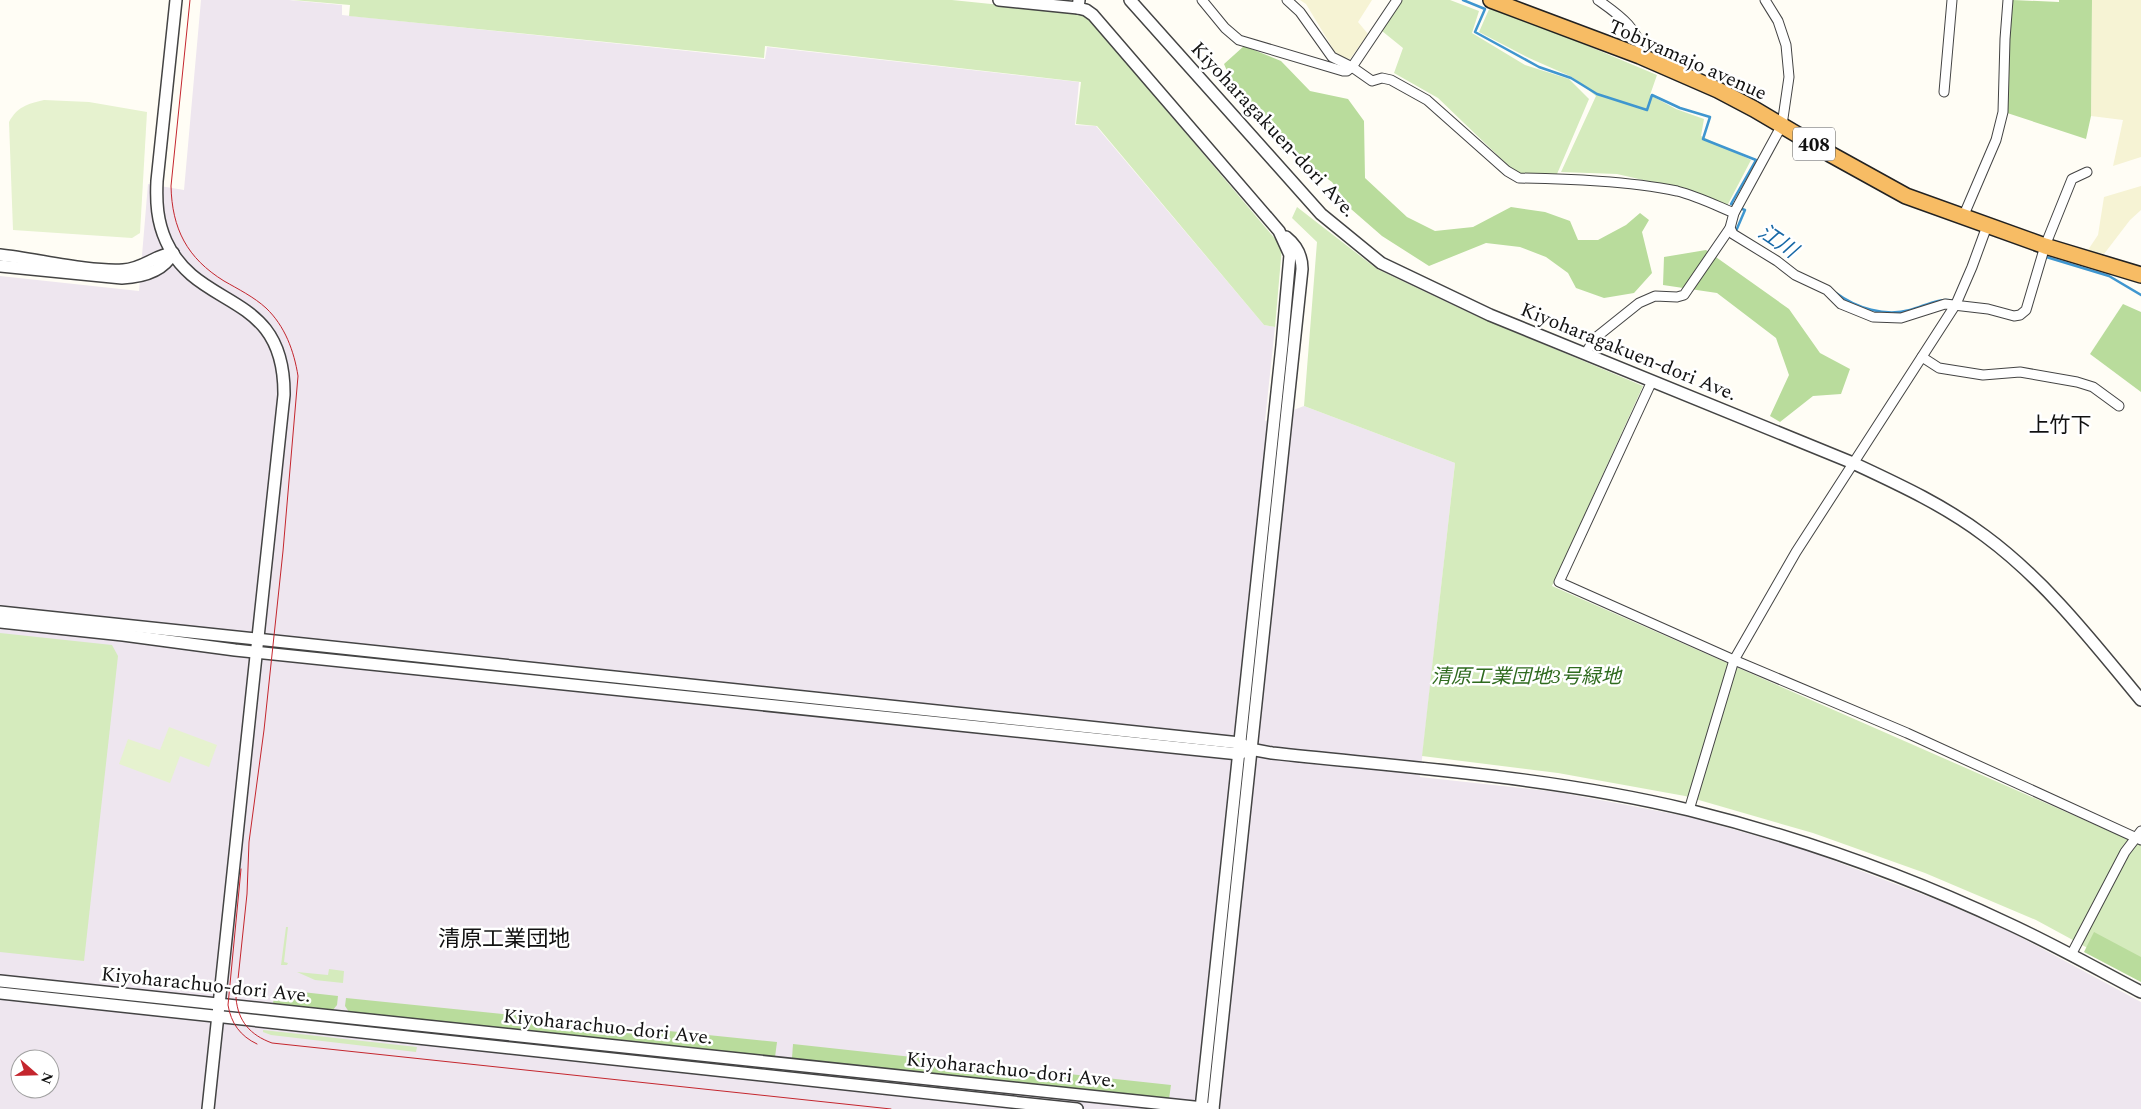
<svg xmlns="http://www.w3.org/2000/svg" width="2141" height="1109" font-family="Spectral,'Noto Sans JP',serif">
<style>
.industrial{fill:#eee6ef;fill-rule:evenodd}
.farmland{fill:#f6f3d4}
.green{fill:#d5ebbd}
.forest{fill:#b9dc9c}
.pitch{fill:#e6f2cf}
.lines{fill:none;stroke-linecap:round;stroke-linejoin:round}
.stream{stroke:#3f96cf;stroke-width:2.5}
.minor-casing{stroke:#444;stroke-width:11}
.tertiary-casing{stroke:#444;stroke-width:14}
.trunk-casing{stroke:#222;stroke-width:18}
.minor{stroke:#fff;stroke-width:9}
.tertiary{stroke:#fff;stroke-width:11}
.trunk{stroke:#f7bc64;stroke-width:15}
.tram{stroke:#c4262e;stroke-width:1}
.labels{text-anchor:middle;stroke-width:5;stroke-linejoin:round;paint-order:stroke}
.shield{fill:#fff;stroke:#585858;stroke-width:1}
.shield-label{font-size:19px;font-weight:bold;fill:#111}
.street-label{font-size:20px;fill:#111;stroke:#fff}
.park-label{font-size:20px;font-style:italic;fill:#2f6b1f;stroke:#fff}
.water-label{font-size:21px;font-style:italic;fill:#1768a6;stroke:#fff}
.neighbourhood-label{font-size:21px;fill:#111;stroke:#fff}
.quarter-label{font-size:22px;fill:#111;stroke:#fff}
</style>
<rect width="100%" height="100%" fill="#fffdf5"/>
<path class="industrial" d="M201,0H289L342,5V15L765,59L767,47L1079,82L1075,125L1096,126L1264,325L1275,327L1265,421L1304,406L1455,463L1420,777L1558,792L1690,817L1806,850L1940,901L2011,932L2141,1002V1109H0V276L139,291L148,184L184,190ZM20,1059H50V1089H20Z"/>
<g class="farmland">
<path d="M1300,0H1372L1358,22L1368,34L1350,59L1338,57L1306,4Z"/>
<path d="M2092,0H2141V157L2113,166L2123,120L2091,116Z"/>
<path d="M2141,186V210L2130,220L2104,254L2088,250L2098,235L2104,197Z"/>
</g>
<g class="green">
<path d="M293,0H952L1079,13L1091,21L1282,247L1275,327L1264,325L1097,126L1076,124L1081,82L765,46L764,58L349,16L350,5Z"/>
<path d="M1401,0H1450L1479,11L1472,33L1525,65L1569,79L1589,99L1557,174L1516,173L1438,98L1394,73L1403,48L1382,31Z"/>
<path d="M1490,7L1543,27L1657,75L1650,95L1676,109L1704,119L1701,136L1751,160L1727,206L1678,188L1617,174L1561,172L1596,96L1572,77L1529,58L1479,32Z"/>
<path d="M1297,207L1377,269L1476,316L1643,386L1552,586L2141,845V977L2036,920L1925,873L1813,833L1685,796L1558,773L1422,756L1455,463L1304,406L1317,242L1292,218Z"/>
<path d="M0,633L112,645L118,656L84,961L0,952Z"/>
<path d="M286,927H288L284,962L288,963L287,965H281Z"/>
<path d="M329,969L344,971L343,983L315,980L297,972L328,975Z"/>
<path d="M263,1030L417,1047L416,1052L271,1035L263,1032Z"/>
</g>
<g class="forest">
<path d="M2013,0L2059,2V0H2092L2091,116L2086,139L1998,110Z"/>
<path d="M1244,46L1281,61L1310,91L1348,99L1364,121L1365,178L1407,217L1435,231L1473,227L1511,207L1545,212L1570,221L1578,240H1598L1626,225L1640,213L1649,220L1642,232L1652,273L1634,293L1604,298L1576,288L1568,273L1546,257L1520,247L1486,243L1429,266L1382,236L1351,209L1332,182L1286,149L1238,96L1224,64Z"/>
<path d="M1706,250L1789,309L1820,353L1850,369L1841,394L1813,396L1780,422L1770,416L1789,375L1776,338L1717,293L1663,285L1664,257Z"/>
<path d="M2123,304L2141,312V392L2090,354Z"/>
<path d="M2094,932L2141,957V982L2084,952Z"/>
<path d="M275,989L338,996L337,1005L332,1011L273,1004Z"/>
<path d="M346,998L777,1042L775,1057L349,1012L345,1006Z"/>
<path d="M793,1044L1171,1085L1169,1099L792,1058Z"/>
</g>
<g class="pitch">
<path d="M44,100L89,102L147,112L140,233L132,238L13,230L9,122C17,107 27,104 44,100Z"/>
<path d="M169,727L217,745L209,767L180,756L170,783L119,764L128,739L160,750Z"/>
</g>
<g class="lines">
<g class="stream">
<path d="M1463,0L1485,9L1475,32L1539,67L1571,78L1597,94L1647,110L1652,95L1680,108L1710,117L1703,139L1756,160L1731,204L1734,205"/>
<path d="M1736,231L1745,210L1739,208"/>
<path d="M2043,256L2109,276L2141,295"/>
<path d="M1836,293C1856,308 1885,317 1910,310C1925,306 1939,297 1954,301"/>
</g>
<defs>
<g id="minor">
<path d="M1202,0L1225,28L1239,40L1343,71H1347L1352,67L1397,0"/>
<path d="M1287,0L1300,12L1332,57L1352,67L1372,81L1382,78L1391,80L1427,100L1507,171L1519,178C1568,179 1629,181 1677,191C1697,196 1715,205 1734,213"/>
<path d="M1598,0C1615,12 1645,32 1640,56"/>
<path d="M1765,0L1778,21L1786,45L1789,77L1782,125L1734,213L1730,228L1733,234L1777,261L1795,275L1827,290L1841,304L1873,317L1901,318L1945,304L1988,309L2014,316L2020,315L2026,310L2045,246L2072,179L2087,172"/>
<path d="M1944,92L1952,0"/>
<path d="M1963,217L1996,140L2003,112L2005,39L2008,0"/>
<path d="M1586,353L1594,339L1639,303L1655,296L1677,297L1684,295L1730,228"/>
<path d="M1922,357L1939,368L1983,375L2020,372L2077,382L2093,387L2119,406"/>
<path d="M1652,381L1559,582L1734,660L1907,733L2141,840"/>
<path d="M1689,810L1734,660L1796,552L1956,304L1972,267L1987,226"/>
<path d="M2071,955L2125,852L2141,831"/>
</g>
<g id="tertiary">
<path d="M176,0L157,181C156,202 157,221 166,241C198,312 285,289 284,395C259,633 232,871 208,1109"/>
<path d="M999,0L1078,8"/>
<path d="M1079,0L1078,8L1086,10L1093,15L1279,231L1290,255L1282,345L1201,1109"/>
<path d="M1130,0L1321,214L1381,263L1490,315L1853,463C1898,484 1944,505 1985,536C2046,581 2093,642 2141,700"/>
<path d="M0,255C37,259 87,272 123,270C143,269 155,255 173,253"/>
<path d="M0,266L122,278C142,277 163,272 173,253"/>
<path d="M0,612L1240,743L1250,749L1272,753C1411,768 1552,777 1689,810C1798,837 1905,875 2007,923C2053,944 2097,969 2141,992"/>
<path d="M0,622L123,635L235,650L1239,754L1250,749"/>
<path d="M0,981L1213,1109"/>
<path d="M0,993L1077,1109"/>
<path d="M1213,1109L1302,269C1302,256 1296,245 1286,237"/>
</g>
<path id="trunk" d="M1491,0L1640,56L1718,90L1754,109L1830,154L1906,196L2045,246L2141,275"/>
</defs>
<use href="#minor" class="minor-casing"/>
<use href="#tertiary" class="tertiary-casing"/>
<use href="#trunk" class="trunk-casing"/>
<use href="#minor" class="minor"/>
<use href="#tertiary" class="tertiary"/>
<use href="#trunk" class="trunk"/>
<g class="tram">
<path d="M190,0L171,186C172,229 187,258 224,281C238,289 254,297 266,308C285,326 294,351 298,376L283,551L264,730L249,842L247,894L236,998C238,1021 250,1035 272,1043L891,1109"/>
<path d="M241,869L228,1005C231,1023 240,1036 257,1044"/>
</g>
</g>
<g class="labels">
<rect class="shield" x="1793" y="127.5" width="42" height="33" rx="4"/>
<g class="shield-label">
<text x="1814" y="151">408</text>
</g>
<g class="street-label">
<text transform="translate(1688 59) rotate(24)" y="7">Tobiyamajo avenue</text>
<text transform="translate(1274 129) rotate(47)" y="7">Kiyoharagakuen-dori Ave.</text>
<text transform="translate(1629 351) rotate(22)" y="7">Kiyoharagakuen-dori Ave.</text>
<text transform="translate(206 984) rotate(6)" y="7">Kiyoharachuo-dori Ave.</text>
<text transform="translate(608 1026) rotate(6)" y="7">Kiyoharachuo-dori Ave.</text>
<text transform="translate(1011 1069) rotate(6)" y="7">Kiyoharachuo-dori Ave.</text>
</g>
<g class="park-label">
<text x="1526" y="683">清原工業団地3号緑地</text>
</g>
<g class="water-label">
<text transform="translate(1778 241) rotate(34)" y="7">江川</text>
</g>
<g class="neighbourhood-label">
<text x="2060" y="432">上竹下</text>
</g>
<g class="quarter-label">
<text x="504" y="946">清原工業団地</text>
</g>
</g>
<g transform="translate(35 1074) rotate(110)"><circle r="24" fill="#ffffff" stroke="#a0a0a0"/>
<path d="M0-4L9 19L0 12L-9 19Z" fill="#c4262e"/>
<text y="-8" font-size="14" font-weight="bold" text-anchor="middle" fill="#111111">N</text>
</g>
</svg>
